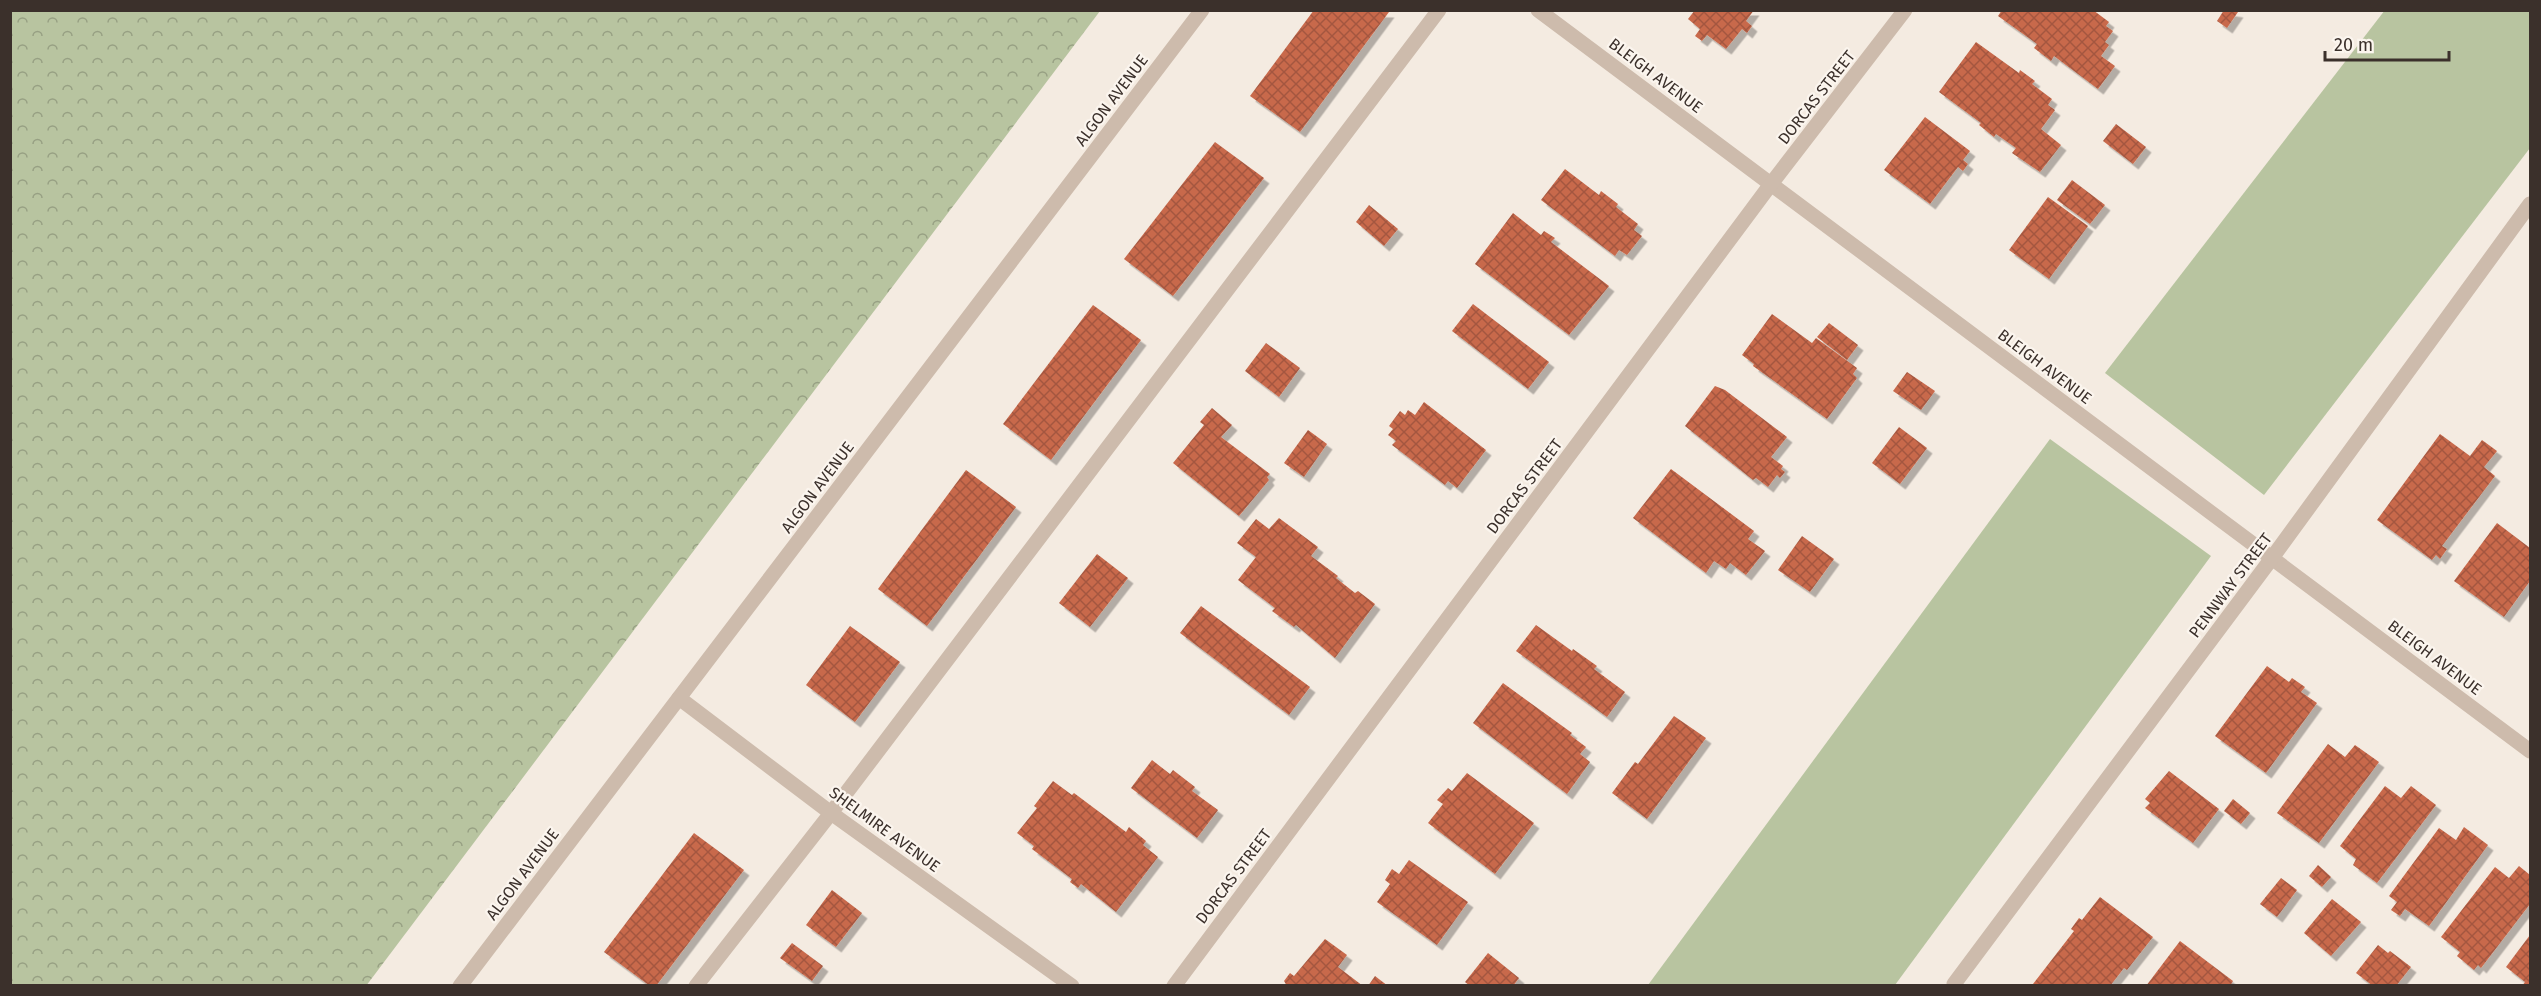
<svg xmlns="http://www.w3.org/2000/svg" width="2541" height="996" font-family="'Fira Sans',sans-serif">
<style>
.grass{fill:#b8c4a0}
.park{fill:url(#park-crowns)}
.building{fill:url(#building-cross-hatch);filter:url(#shadow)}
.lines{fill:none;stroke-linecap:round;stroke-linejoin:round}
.service{stroke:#cdbbac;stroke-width:15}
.minor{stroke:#cdbbac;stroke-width:15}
.tertiary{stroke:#cdbbac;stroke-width:15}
.labels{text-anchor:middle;stroke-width:4.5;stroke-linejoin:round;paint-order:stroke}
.street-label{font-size:16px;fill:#3b302b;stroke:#fbf5ee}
</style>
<defs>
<pattern id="park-crowns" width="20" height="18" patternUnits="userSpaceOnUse" patternTransform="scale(1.5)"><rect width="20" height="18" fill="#b8c4a0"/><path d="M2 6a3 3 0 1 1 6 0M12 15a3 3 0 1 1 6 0" fill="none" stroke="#97a083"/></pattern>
<pattern id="building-cross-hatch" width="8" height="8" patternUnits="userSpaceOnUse" patternTransform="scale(1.5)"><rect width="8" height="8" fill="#c8694b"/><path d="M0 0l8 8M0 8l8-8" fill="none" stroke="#a4573f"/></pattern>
<filter id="shadow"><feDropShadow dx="5.5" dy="5.5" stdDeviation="0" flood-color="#0004"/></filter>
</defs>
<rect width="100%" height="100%" fill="#f4ebe1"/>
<g class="grass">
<path d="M2385,10L2530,11V148L2264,495L2105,373Z"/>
<path d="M2050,439L2211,556L1895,985H1648Z"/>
</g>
<path class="park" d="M10,11L11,10L1100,11L366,986L11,985Z"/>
<g class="building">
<path d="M1314,10L1389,12L1300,132L1250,96Z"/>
<path d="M1695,10H1754L1746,21L1752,26L1747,33L1742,29L1726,49L1707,35L1702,41L1695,36L1700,29L1688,19Z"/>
<path d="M2002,10H2093L2109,22L2106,26L2113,31L2105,42L2109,45L2101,56L2115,66L2098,89L2054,56L2051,61L2034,48L2037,44L1998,16Z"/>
<path d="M2224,10L2238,12L2227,28L2217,21Z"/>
<path d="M1976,42L2019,73L2020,70L2035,81L2032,84L2052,99L2048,105L2055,110L2041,129L2061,145L2040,172L2012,153L2016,148L1996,134L1994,137L1979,125L1981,123L1939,92Z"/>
<path d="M1925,117L1970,151L1963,160L1968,164L1963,171L1958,167L1930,204L1884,170Z"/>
<path d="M2116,124L2146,147L2133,164L2103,141Z"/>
<path d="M1215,142L1264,178L1173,296L1124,259Z"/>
<path d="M1565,169L1599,195L1601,191L1618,204L1616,207L1638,224L1634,230L1642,236L1627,255L1619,250L1615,256L1541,200Z"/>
<path d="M2072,180L2105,205L2090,224L2057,200Z"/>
<path d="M2048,197L2088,226L2049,279L2009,250Z"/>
<path d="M1369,205L1398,229L1384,246L1356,222Z"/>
<path d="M1513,213L1541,235L1544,231L1555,238L1551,242L1609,286L1569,335L1475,264Z"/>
<path d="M1473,304L1549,362L1528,389L1452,331Z"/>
<path d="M1093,305L1141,340L1051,460L1003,424Z"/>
<path d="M1772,314L1812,343L1816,338L1857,368L1853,374L1857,378L1827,419L1753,366L1754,364L1742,355Z"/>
<path d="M1829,323L1858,345L1847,360L1817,337Z"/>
<path d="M1266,343L1300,368L1279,397L1245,371Z"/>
<path d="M1907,372L1935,391L1921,410L1893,391Z"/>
<path d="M1715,386L1725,390L1787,437L1771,457L1783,466L1781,469L1785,472L1780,478L1777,475L1768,487L1756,478L1753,480L1685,426Z"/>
<path d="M1424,402L1486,450L1457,488L1448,481L1445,485L1392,445L1396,441L1388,435L1393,429L1389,426L1400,411L1405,415L1408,410L1415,415Z"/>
<path d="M1212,408L1232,425L1221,437L1270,474L1267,477L1269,480L1239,516L1173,463L1204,425L1200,422Z"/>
<path d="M1899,427L1927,448L1900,484L1872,463Z"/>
<path d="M1308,430L1327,444L1304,477L1284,463Z"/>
<path d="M2440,434L2470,456L2482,440L2497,451L2484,467L2495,476L2442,546L2447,549L2440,559L2436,555L2432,560L2377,520Z"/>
<path d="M1671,469L1754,531L1748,539L1765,551L1746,575L1730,563L1726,569L1714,561L1706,573L1633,518Z"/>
<path d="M966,470L1016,507L927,626L878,589Z"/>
<path d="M1279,518L1318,547L1311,556L1338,576L1336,578L1355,593L1358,591L1375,604L1335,658L1296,625L1294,627L1272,611L1275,608L1238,580L1256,557L1237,543L1256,519L1269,529Z"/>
<path d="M2497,523L2530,548V581L2504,617L2454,581Z"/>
<path d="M1802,536L1834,559L1810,592L1778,570Z"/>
<path d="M1097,554L1128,578L1090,627L1059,603Z"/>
<path d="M1201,606L1310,687L1289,715L1180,633Z"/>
<path d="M1536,625L1572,651L1573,649L1597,666L1594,669L1625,692L1607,717L1516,651Z"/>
<path d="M850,626L900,662L855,722L806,685Z"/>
<path d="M2267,666L2289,682L2292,678L2305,687L2301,692L2317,703L2266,773L2215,736Z"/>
<path d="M1503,683L1572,733L1570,735L1586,747L1580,754L1590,762L1567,794L1473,723Z"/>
<path d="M1674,716L1706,738L1647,819L1612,793L1635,762L1638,764Z"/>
<path d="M2328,744L2345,757L2355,745L2379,762L2319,843L2277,813Z"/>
<path d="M1152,760L1170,774L1173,770L1195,787L1192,791L1218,810L1197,838L1131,788Z"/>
<path d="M2169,771L2219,809L2193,843L2145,808L2150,803L2145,799Z"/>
<path d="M1467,773L1534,823L1495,874L1428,823L1443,804L1437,800L1448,788L1452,791Z"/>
<path d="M1053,781L1072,795L1074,793L1126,832L1129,827L1146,841L1143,845L1158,857L1116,912L1081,884L1078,888L1070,882L1072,879L1032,849L1034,846L1017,833L1037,808L1034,806Z"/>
<path d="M2385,786L2401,798L2411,786L2436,805L2377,883L2353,865L2356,859L2340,846Z"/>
<path d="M2233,799L2250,813L2241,824L2224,811Z"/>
<path d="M2464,827L2488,845L2429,926L2405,909L2400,916L2391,910L2397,902L2389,896L2439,828L2456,840Z"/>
<path d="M694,833L744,870L656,986H650L604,952Z"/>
<path d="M1409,860L1468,902L1437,945L1377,902L1390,884L1385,880L1392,869L1399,874Z"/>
<path d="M2318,865L2331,877L2322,887L2309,876Z"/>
<path d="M2519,866L2530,875V904L2481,968L2478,965L2474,970L2457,956L2460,952L2441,937L2495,867L2509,878Z"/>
<path d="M2281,878L2297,890L2277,917L2260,904Z"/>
<path d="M832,890L862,913L836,947L806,925Z"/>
<path d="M2100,897L2153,937L2127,970L2124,968L2110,986H2034L2033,984L2074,931L2071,929L2079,918L2082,920Z"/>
<path d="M2332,899L2361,922L2331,956L2304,933Z"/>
<path d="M2530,935V986H2522L2525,982L2506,967Z"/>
<path d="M1325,939L1347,955L1338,967L1363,986H1287L1284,981L1290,973L1294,976Z"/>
<path d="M2180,941L2233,981L2230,986H2146Z"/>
<path d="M792,943L823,966L812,981L780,958Z"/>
<path d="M2378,945L2388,953L2390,951L2411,967L2396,986H2373L2356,973Z"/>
<path d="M1488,953L1519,978L1513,986H1470L1465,982Z"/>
<path d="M1375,976L1388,986H1368Z"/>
</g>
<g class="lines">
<path class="service" d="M696,986L831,813L1439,10"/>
<g class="minor">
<path d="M1538,10L2530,751"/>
<path d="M679,698L831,813L1072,986"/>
<path d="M1174,986L1771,184L1905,10"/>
<path d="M1956,986L1954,984L2272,558L2530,204"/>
</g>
<path class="tertiary" d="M460,986L1202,10"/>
</g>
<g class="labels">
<g class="street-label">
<text transform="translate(1656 75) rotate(37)" y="6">BLEIGH AVENUE</text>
<text transform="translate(1816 97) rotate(-52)" y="6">DORCAS STREET</text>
<text transform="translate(1111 100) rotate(-53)" y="6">ALGON AVENUE</text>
<text transform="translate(2045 366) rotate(37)" y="6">BLEIGH AVENUE</text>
<text transform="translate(1524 486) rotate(-53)" y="6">DORCAS STREET</text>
<text transform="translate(817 487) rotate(-53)" y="6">ALGON AVENUE</text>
<text transform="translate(2230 585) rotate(-53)" y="6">PENNWAY STREET</text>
<text transform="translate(2435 657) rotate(37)" y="6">BLEIGH AVENUE</text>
<text transform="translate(885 829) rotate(36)" y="6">SHELMIRE AVENUE</text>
<text transform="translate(522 874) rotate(-53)" y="6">ALGON AVENUE</text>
<text transform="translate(1233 876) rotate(-53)" y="6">DORCAS STREET</text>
</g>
</g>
<rect width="2541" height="996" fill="none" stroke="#3b302b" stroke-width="24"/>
<path d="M2325 51v9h124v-9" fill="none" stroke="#3b302b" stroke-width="3"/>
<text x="2334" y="51" font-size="18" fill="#3b302b" stroke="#fbf5ee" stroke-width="4.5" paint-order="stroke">20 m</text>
</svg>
